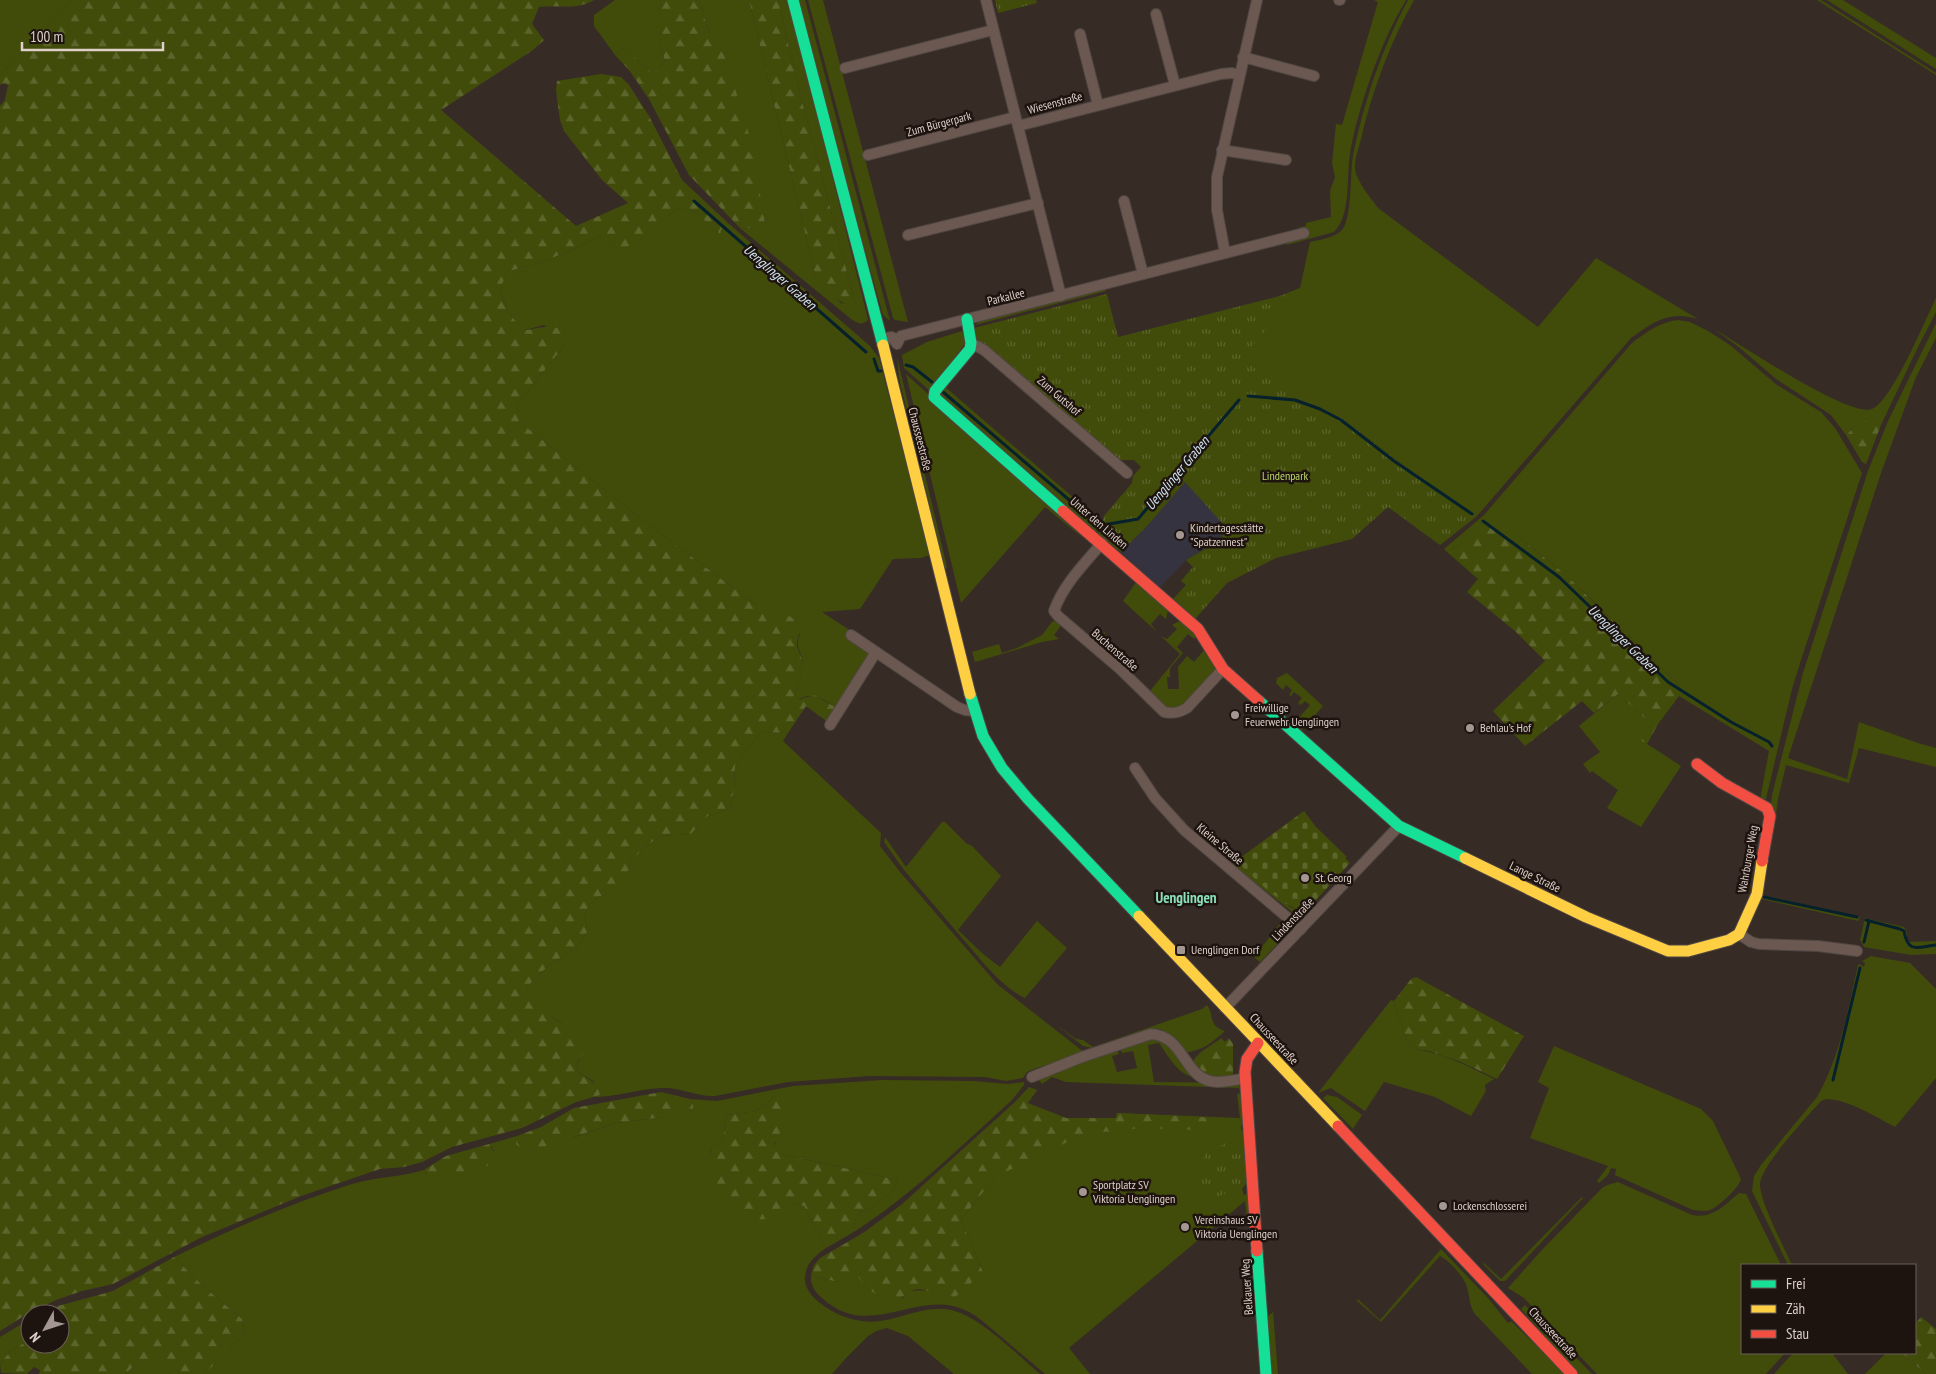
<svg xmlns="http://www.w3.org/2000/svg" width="1936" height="1374" font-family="'PT Sans Narrow',sans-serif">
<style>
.education{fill:#363341}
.green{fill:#414c0a}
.forest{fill:url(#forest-firs)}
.cemetery{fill:url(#cemetery-stones)}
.park{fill:url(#park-tufts)}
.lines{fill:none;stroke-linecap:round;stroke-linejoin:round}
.stream{stroke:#06202c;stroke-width:3}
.street-casing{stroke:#504642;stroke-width:12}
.fast-casing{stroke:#504642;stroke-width:13}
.slow-casing{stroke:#504642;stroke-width:13}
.jam-casing{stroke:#504642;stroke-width:13}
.street{stroke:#6a5851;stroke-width:10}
.fast{stroke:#16e098;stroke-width:11}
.slow{stroke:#ffcf43;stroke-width:11}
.jam{stroke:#f24e42;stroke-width:11}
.poi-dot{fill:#a49690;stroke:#1e140f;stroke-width:2}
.labels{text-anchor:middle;stroke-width:5;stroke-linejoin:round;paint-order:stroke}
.street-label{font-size:12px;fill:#dfd0c9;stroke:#1e140f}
.park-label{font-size:12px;fill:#bcd666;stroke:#1e140f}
.poi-label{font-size:12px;fill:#dfd0c9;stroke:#1e140f;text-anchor:start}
.water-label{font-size:14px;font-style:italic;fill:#d0e5f2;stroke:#1e140f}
.quarter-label{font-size:15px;font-weight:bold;fill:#8be0b9;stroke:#1e140f}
</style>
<defs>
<pattern id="forest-firs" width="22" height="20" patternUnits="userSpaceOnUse" patternTransform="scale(1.25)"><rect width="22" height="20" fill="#414c0a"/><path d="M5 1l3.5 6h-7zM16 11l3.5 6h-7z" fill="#5c652c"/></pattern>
<pattern id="cemetery-stones" width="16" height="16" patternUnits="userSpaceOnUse" patternTransform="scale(1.25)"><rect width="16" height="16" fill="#414c0a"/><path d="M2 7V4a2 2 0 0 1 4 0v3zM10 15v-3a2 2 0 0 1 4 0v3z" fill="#5c652c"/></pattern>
<pattern id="park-tufts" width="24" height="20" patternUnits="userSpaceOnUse" patternTransform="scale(1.25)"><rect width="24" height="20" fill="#414c0a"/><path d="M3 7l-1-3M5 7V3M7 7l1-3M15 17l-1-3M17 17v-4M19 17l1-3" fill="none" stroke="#5c652c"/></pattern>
</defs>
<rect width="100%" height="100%" fill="#372b26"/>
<path class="education" d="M1185,482L1225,525L1224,533L1218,541L1186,560L1160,587L1121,552L1148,525Z"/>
<g class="green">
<path d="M0,0H73L0,75Z"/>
<path d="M615,0H661C658,22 659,40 665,62L653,73L643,66L625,47L615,55L594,26V15Z"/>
<path d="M696,0H749L815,274L818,279L841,303L856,306L798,86L778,0H788L867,315L868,320C861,326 858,323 851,319L741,229L753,228L765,222C751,147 720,76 700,2Z"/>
<path d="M798,0H805L890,321L883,315L869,265Z"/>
<path d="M808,0H823L908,322L895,320L893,318Z"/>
<path d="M1374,0H1406C1383,38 1368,81 1356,125C1353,137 1350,150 1349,162C1347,184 1350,216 1334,232L1287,245L1286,242L1308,236L1305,228L1300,229L1298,228L1306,226V223L1331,217L1330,191L1335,177L1332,163L1336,124L1342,125L1378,2Z"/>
<path d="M1408,0H1414C1390,43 1372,91 1361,139C1359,148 1354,160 1355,169C1357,182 1371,198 1378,208L1538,327L1596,258L1698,319C1669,310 1653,322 1631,338L1477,516L1406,467L1342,418L1209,369L1280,296L1300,288L1310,242C1322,239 1337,238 1344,227C1352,212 1350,173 1353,155C1364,101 1382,48 1408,0Z"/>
<path d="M1817,0H1821L1936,73V75Z"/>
<path d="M1827,0H1843L1936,58V69Z"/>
<path d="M682,207L696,213L719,233L722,226L728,223L870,346L879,358L930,555L921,558L893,559L860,609L822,612L851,631L872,653L837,708C829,703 819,695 808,696C803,697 801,699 796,699C794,686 804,674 802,660C800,648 795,647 800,634L785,614L762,608L752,602L636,515L520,422C516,414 516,411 519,403L566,343L544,325L525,330C514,323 498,299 502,285C503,280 506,275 509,271C541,263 571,252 600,236L612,245L625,248L671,213Z"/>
<path d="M1104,289L1106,291L975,325L981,320Z"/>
<path d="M1936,298V312L1917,349L1881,425C1867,418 1856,423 1846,435L1831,415L1776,379L1740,348L1714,329C1738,343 1850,418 1872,409C1892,401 1925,320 1936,298Z"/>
<path d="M1678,320L1690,322L1708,331L1730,345L1777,385L1821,412L1835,428L1862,473L1802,657L1792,689L1766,799L1760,800L1769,751L1679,696L1681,687L1585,593L1555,566L1515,534L1479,533L1466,542L1447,552L1444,549L1484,515L1631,344C1646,332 1660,322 1678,320Z"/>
<path d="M1936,323V338L1916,377L1881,473L1788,758L1847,779L1859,722L1918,743L1936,748V767L1859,748L1849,783L1786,765L1778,799L1774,830L1771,805L1772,795L1803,673L1868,471L1888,421Z"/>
<path d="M962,331L967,341L930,391L904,368L902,355L927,342Z"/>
<path d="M897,357L947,567L945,570L899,378Z"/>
<path d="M906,374L928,394L1083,538L1045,507L961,603Z"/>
<path d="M944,386L1097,518L1100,514L1096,534L939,394Z"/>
<path d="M1137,581L1168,610L1166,619L1160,614L1151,624L1156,631L1123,601Z"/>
<path d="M1055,621L1062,624L1054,635L1059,639L1042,642L975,662L972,652L999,644L1002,653L1017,648L1042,635L1052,622Z"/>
<path d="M1180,621L1197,636L1194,639L1188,634L1177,647L1183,653L1170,668V677H1167L1168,689H1179L1178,667L1187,656L1194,662L1205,649L1216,670L1190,702L1175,710L1165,707L1094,643L1107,630L1102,638L1125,662L1122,666L1150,691L1180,654L1161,636L1167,639L1177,629L1172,625Z"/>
<path d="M1287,673L1323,706L1301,731L1288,720L1292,716L1297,720L1310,705L1305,701L1301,705L1298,703L1302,698L1294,692L1291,696L1289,695L1292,690L1286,685L1283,690L1276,683L1277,678Z"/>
<path d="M1618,694L1647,720L1638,738L1681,766L1641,827L1607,808L1618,790L1592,771L1590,773L1583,764L1600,752L1579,726Z"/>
<path d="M761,732L788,733L783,741L881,833L880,846L900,872L997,984L1085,1053L1037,1068L1027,1072L1023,1078L1006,1081L985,1077L869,1076L788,1082L715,1096C697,1097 680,1087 662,1088C638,1089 617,1097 592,1097L600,1095L593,1081L578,1072L576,1065L580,1059C577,1050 574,1035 568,1029C555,1014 531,1013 527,987L549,965L576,948L587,932L585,914L590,904L598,897L605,895L627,873L632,860L646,846L661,836L691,834L706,817L730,808L734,790L735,766Z"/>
<path d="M942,822H945L966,843L972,846L1001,876L958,930L982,953L1000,967L1037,921L1067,948L1025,998C1009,990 998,979 986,966L904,870L884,842L885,837L906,867Z"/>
<path d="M1236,861L1290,907L1300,911V918L1233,865Z"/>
<path d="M1762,895L1860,917L1858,921L1762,899Z"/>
<path d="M1865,918L1904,927L1907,933V942L1936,941V954L1911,955L1864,947L1860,940Z"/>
<path d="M1283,920L1284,937L1260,962L1254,957Z"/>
<path d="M1871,956L1910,963L1936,989V1078L1895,1127C1880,1119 1836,1092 1821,1101C1807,1117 1761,1165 1760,1184C1760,1202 1784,1247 1792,1265H1788L1752,1191L1754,1176L1761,1165L1817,1097C1840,1057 1848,1010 1858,965L1859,964L1864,967L1865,963L1862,961Z"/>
<path d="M1391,1000L1394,1001L1406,1039L1415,1049C1443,1053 1468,1066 1494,1079L1485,1085L1486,1091L1471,1116L1435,1097L1384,1082L1365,1111L1331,1088L1318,1093Z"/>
<path d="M1207,1005C1215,1016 1207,1025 1225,1031C1209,1045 1205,1049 1184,1053L1173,1036L1160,1029L1097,1049L1083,1046L1055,1024L1076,1039L1083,1040L1093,1047L1202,1009Z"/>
<path d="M1161,1036L1198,1078C1179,1077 1169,1057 1159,1043L1148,1045L1154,1082L1239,1083V1088L1066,1082L1052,1077L1042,1084L1039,1080L1049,1073L1117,1048L1119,1054L1112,1056L1117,1072L1137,1068L1133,1051L1122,1053L1120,1047Z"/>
<path d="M1554,1046L1701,1109L1713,1121L1741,1179C1739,1188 1718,1207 1710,1210C1704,1212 1699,1210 1693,1210L1615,1175L1616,1169L1611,1168L1608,1175L1599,1183L1597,1181L1608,1166L1530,1138L1549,1088L1538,1082Z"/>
<path d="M882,1080L973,1081L1008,1084L1024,1082V1085L1012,1100C961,1146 911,1196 852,1233L856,1218L861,1212L873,1207L893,1191L898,1180L782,1154L773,1146L776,1142V1097L756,1111L728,1115C720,1127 731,1140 712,1147L710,1152L711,1170L776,1217L795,1204L804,1206L826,1248C816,1255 806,1263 805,1277C804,1288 812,1297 820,1303C836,1316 859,1324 880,1321C904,1318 926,1305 951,1310C980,1316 1017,1355 1040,1374H954L908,1336L887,1328L876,1331L867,1337L847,1357L832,1374H205L245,1333L242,1319L204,1287L174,1257C232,1229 291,1203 352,1184C376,1177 401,1177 424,1170L427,1175L494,1151L489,1144L517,1136V1144L575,1137L616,1123L656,1118L692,1110L693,1105L690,1099L717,1101L793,1086Z"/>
<path d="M1241,1093L1243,1125L1241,1126V1129L1244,1133L1247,1183L1242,1189L1244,1195L1248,1193L1250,1219H1247L1245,1201L1069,1348L1090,1374H1045C1030,1361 1014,1348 999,1335C988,1326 977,1315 965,1310C916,1288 870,1342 822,1298C815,1292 810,1285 811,1275L837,1282L854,1271L866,1287L878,1296L902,1299L909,1291L929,1290L938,1295L983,1272L961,1220L995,1177L1066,1118H1116L1117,1113L1240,1118L1237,1094Z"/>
<path d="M1327,1095L1337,1097L1362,1115L1353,1129L1323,1098Z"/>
<path d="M1618,1182L1692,1215C1712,1219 1724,1206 1739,1193L1746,1194L1781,1265H1742V1353H1785L1766,1374H1597L1524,1298L1508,1288L1541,1251L1602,1188L1607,1185Z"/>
<path d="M1582,1197L1583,1198L1505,1281H1500L1483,1264L1484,1263L1501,1279Z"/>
<path d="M1441,1249L1488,1298L1508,1323L1511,1321L1566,1374H1532L1475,1314C1469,1306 1470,1297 1467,1287C1464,1277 1450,1261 1440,1256L1381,1322L1357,1301L1358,1299L1380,1320Z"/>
<path d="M1525,1305L1592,1374H1579L1521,1309Z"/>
<path d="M1273,1312L1278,1374H1270L1267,1317Z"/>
<path d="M25,1322V1342L10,1352L0,1363V1337Z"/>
<path d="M1793,1353H1832L1848,1374H1774Z"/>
<path d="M1886,1353H1902L1926,1374H1865Z"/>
<path d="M150,1357L170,1374H125L140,1361Z"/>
</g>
<g class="forest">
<path d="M73,0H594C576,11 557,4 539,7L532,24L544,40L533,50L441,110L576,226L628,203L602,180L564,131L560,120L556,91L557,81L601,74L621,77L629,85L649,116L682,180L728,223L722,227L720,234L696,213L682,207L671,213L625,249L612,245L600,236C571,252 541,263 509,271C506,275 503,281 502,285C498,300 514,323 526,330C539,328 567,319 566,343L519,403C516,411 516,414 520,422L636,515L752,602C765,609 786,612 795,620C803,627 799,634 797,642C796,648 801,654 802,661C804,674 794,686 796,699H801L814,695L837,708L829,723L806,706L788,733L761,732L735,766L734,790L730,808L706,817L691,834L661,836L646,846L632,860L625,879L605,895L598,897L590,904L585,914L587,932L576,948L549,965L527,987C531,1009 554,1016 569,1029C575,1034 580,1041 586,1047L576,1065L578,1072C587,1079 598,1082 600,1095L576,1102L522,1128L452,1147L422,1162L404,1167L380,1169L301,1196L202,1237L113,1284L82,1291L56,1300L24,1316L0,1331V106L5,100L8,85L4,83L0,85V75Z"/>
<path d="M661,0H696L700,2L709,34L720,39L751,141L765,223L753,228L741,229L689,175L649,99L629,70L615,55L625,47L643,66L653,73L665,62C659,39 657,24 661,0Z"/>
<path d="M749,0H778L798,86L856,306C842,308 821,286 815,274Z"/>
<path d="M1864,421H1873L1881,425L1866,464L1862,462L1846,435L1855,426Z"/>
<path d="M1489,517L1515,534L1566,575L1681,687L1679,696L1658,724L1647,744L1637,738L1647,720L1618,694L1594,713L1582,701L1525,746L1493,711L1545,661L1515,631L1467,592L1478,579L1447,552C1468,541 1476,537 1489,517Z"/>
<path d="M1416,977L1524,1036L1497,1079L1461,1062L1429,1051L1415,1049L1406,1039L1394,1001L1411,979Z"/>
<path d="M1221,1038L1225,1042L1229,1038L1233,1044V1076C1213,1079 1207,1077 1192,1064C1196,1052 1212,1046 1221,1038Z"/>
<path d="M1029,1087L1037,1090L1028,1103L1066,1118H1116L1117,1113L1218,1118L1202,1130L1141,1128L1084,1134L995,1177L961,1220L983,1272L949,1303C939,1295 920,1283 908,1293C903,1296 900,1301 895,1304L878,1296L866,1287L854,1272L837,1282L811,1275L814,1265L820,1258L863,1233L901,1205L1015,1102Z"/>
<path d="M661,1092L690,1099L693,1105V1110L656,1118L616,1123L526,1153L516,1144L517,1136L541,1127L574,1108Z"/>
<path d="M776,1097H783C793,1109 782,1135 773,1145L782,1154L898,1180L893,1191L873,1207L861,1212L856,1218L852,1233L826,1248L804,1206L795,1204C789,1208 782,1215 775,1217C758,1223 742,1216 727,1210C720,1192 704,1167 712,1147C731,1140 720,1127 728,1115L756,1111Z"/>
<path d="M489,1144L496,1156L493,1164L465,1173L430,1179L424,1170L446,1156Z"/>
<path d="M174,1257L204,1287L242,1319L245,1333L205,1374H170L150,1358L140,1361L125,1374H39L40,1370L34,1367L27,1374L1,1373L0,1363L10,1352L25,1342V1322L30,1319V1344H60V1314H41L58,1306L113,1291Z"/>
<path d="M1921,1317L1936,1329V1374H1926L1902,1353H1915V1324Z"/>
</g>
<path class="cemetery" d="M1304,811L1316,827L1347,857L1345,858L1350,863L1306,911C1288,913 1251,874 1236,861Z"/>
<g class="park">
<path d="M995,0H1036L1037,3L998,13Z"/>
<path d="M1301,288L1242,358L1282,389L1342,418L1406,467L1477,516L1440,545L1388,507L1352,539L1276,558L1227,583L1195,619L1173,599L1186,585L1181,581L1193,567L1186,560L1219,541L1224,533V525L1185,482L1148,525L1121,552L1098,534L1104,516L1127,489L1132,483L1133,476L1141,467L1134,460H1120L982,344L976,339L974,328L1107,294L1118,337L1280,296Z"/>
<path d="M1242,1135L1245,1184L1199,1206L1204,1154Z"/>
</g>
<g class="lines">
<g class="stream">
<path d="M694,201L866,352"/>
<path d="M874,359L878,371H881"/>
<path d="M906,365L913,367L932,382"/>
<path d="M943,392L1095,522"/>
<path d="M1248,396L1295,400L1320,409L1341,420L1394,461L1472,514"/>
<path d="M1483,521L1559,577L1668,682L1731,722L1769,742L1772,746"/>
<path d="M1103,525L1138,519L1239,400"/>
<path d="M1764,897L1857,917"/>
<path d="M1866,920L1900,929L1904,931C1908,954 1917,947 1936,945"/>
<path d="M1864,942L1869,921"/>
<path d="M1833,1080L1860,968"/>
</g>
<defs>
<g id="street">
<path d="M986,0L1061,296"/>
<path d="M1339,0H1340"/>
<path d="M1156,14L1175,85"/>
<path d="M1080,34L1098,105"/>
<path d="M1243,57L1314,76"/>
<path d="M845,68L993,30"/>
<path d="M1018,126L1221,74L1232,73L1239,75"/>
<path d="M1222,150L1286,160"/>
<path d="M868,155L1015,117"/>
<path d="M1124,201L1143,274"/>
<path d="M908,235L1038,203"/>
<path d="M1225,253L1217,210V177L1257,0"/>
<path d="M882,339L892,337L897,344L901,336L1304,233"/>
<path d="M971,343L984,350L1127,473"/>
<path d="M1102,543C1084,564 1063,585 1054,611L1058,616L1120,669L1164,712C1173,714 1179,713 1187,708L1223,669"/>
<path d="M851,635L957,707L965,710L974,711"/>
<path d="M830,725L876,652"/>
<path d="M1135,768L1155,798L1184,830L1301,929"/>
<path d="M1739,934L1751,942L1759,944L1818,946L1857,951"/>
<path d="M1225,1008L1399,826"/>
<path d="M1032,1077L1082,1057L1151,1034C1186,1036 1183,1081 1217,1082C1227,1082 1236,1080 1245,1078"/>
</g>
<g id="fast">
<path d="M793,0L883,345"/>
<path d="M967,319L971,343L970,349L935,391L934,397L1063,511"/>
<path d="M970,694L983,736L1002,768L1028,799L1139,916"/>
<path d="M1259,701L1399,826L1465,858"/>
<path d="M1257,1251L1266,1374"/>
</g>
<g id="slow">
<path d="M883,345L970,694"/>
<path d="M1465,858L1586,917L1668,951H1688L1729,940L1739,934L1757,894L1762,861"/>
<path d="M1139,916L1338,1126"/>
</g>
<g id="jam">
<path d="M1063,511L1198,629L1223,669L1259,701"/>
<path d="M1697,764L1722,783L1767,808L1770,816L1762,861"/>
<path d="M1338,1126L1572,1374"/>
<path d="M1257,1251L1245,1072L1247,1059L1258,1043"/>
</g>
</defs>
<use href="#street" class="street-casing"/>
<use href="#fast" class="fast-casing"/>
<use href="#slow" class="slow-casing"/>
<use href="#jam" class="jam-casing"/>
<use href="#street" class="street"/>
<use href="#fast" class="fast"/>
<use href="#slow" class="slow"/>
<use href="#jam" class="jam"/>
</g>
<g class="poi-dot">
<circle cx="1180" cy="535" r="5"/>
<circle cx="1235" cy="715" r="5"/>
<circle cx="1470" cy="728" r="5"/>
<circle cx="1305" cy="878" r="5"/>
<rect x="1176" y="945" width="10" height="10" rx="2.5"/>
<circle cx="1083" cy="1192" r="5"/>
<circle cx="1443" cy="1206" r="5"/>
<circle cx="1185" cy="1227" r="5"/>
</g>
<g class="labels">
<g class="street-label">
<text transform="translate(1055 103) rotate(-15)" y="4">Wiesenstraße</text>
<text transform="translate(939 124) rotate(-15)" y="4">Zum Bürgerpark</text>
<text transform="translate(1006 297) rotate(-14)" y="4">Parkallee</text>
<text transform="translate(1059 396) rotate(41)" y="4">Zum Gutshof</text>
<text transform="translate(920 439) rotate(76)" y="4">Chausseestraße</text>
<text transform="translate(1099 523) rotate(41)" y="4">Unter den Linden</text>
<text transform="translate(1115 650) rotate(41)" y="4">Buchenstraße</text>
<text transform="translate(1220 844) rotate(40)" y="4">Kleine Straße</text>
<text transform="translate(1748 859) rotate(-80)" y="4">Wahrburger Weg</text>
<text transform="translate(1535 877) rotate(26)" y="4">Lange Straße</text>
<text transform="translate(1293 919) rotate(-46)" y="4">Lindenstraße</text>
<text transform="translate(1274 1039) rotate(47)" y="4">Chausseestraße</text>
<text transform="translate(1247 1287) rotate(-94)" y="4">Belkauer Weg</text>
<text transform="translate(1553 1333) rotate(47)" y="4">Chausseestraße</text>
</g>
<g class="park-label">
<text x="1285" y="480">Lindenpark</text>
</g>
<g class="poi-label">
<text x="1190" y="532">Kindertagesstätte<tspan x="1190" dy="14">"Spatzennest"</tspan></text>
<text x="1245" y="712">Freiwillige<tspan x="1245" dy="14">Feuerwehr Uenglingen</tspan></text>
<text x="1480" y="732">Behlau’s Hof</text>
<text x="1315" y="882">St. Georg</text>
<text x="1191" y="954">Uenglingen Dorf</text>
<text x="1093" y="1189">Sportplatz SV<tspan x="1093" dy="14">Viktoria Uenglingen</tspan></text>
<text x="1453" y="1210">Lockenschlosserei</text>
<text x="1195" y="1224">Vereinshaus SV<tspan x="1195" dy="14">Viktoria Uenglingen</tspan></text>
</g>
<g class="water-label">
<text transform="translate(780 277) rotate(41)" y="5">Uenglinger Graben</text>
<text transform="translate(1177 473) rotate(-50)" y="5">Uenglinger Graben</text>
<text transform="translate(1623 639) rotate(44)" y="5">Uenglinger Graben</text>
</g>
<g class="quarter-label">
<text x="1186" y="903">Uenglingen</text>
</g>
</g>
<rect x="1741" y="1264" width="175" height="90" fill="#1e140f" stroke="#6b5f59"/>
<rect x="1751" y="1280" width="25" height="8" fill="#16e098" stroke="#6b5f59"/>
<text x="1786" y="1289" font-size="15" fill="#dfd0c9">Frei</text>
<rect x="1751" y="1305" width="25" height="8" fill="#ffcf43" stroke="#6b5f59"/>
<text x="1786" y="1314" font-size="15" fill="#dfd0c9">Zäh</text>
<rect x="1751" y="1330" width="25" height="8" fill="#f24e42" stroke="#6b5f59"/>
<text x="1786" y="1339" font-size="15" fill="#dfd0c9">Stau</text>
<g transform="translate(45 1329) rotate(230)"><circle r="24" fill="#1e140f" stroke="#6b5f59"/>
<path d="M0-4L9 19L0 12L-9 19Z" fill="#a49690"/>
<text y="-8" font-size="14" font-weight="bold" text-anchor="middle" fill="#dfd0c9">N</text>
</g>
<path d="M22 42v8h141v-8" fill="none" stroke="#dfd0c9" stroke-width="2.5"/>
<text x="30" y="42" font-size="15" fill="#dfd0c9" stroke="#1e140f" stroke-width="4" paint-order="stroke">100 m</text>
</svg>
